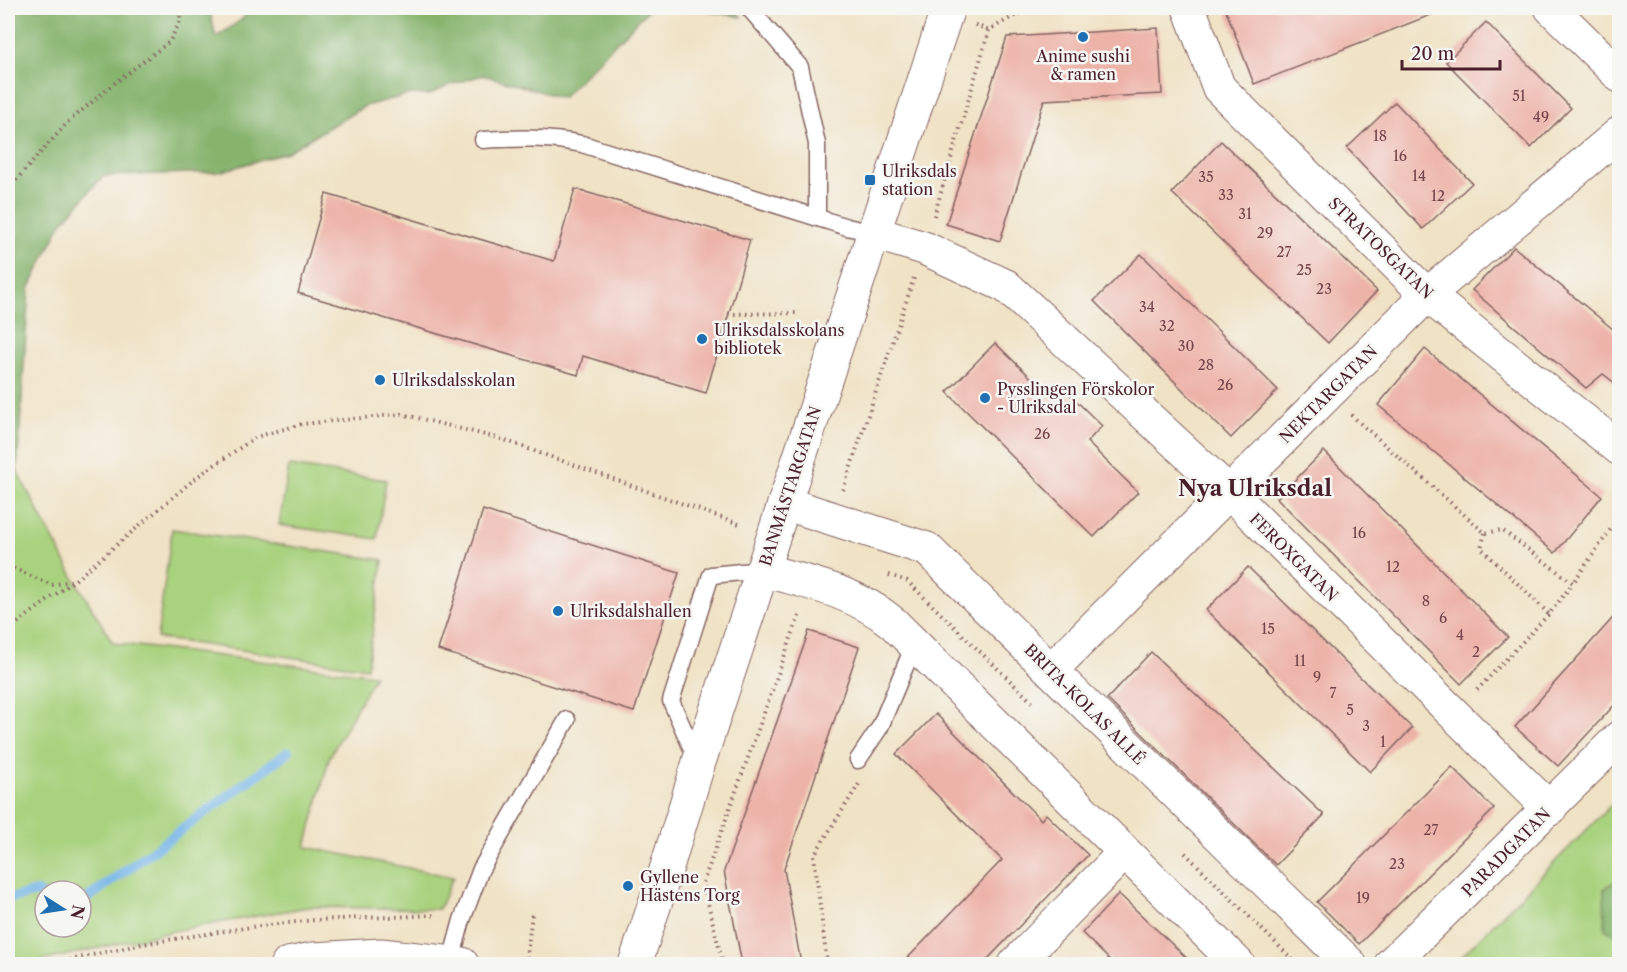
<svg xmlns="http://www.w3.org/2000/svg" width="1627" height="972" font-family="'Libre Caslon Text',serif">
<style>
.green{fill:#a9d27e;stroke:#7a7854;stroke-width:1.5;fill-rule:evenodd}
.forest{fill:#86b46d;stroke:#686a4c;stroke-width:1.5}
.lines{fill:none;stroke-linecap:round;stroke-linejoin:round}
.stream{stroke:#74b5e8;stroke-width:10}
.building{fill:#edb3a9}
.lane-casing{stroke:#846361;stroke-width:19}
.street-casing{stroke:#846361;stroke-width:35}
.path{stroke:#846361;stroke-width:4;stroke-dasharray:1.5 4.5;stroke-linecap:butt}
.lane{stroke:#fff;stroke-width:16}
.street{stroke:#fff;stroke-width:33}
.poi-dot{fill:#1f6fb2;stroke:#f6f6f2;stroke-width:2}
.labels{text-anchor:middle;stroke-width:5;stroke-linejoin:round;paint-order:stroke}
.number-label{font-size:14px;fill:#73444a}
.poi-label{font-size:16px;fill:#4a1f2b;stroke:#f6f6f2;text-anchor:start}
.street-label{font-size:16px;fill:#4a1f2b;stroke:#f6f6f2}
.district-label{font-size:22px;font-weight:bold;fill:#4a1f2b;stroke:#f6f6f2}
</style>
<rect width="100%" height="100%" fill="#f6f6f2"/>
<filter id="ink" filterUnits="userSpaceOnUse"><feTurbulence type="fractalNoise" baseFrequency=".0167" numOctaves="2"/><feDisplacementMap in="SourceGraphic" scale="12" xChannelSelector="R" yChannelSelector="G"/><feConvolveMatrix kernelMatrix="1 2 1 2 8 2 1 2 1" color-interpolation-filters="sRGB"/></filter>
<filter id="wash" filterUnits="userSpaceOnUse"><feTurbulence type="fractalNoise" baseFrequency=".008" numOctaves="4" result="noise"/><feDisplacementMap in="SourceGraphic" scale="24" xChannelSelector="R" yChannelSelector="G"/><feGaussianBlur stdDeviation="1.35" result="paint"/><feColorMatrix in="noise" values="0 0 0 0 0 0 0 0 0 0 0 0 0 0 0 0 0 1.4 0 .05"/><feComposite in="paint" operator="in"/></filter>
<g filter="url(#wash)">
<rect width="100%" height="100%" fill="#f0e2c5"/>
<g class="green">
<path d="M289,466L386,480L377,539L279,525Z"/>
<path d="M8,471H17L75,580L113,643L375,675L329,758L306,847L453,877L439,909L308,907L178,930L28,964H8ZM45,891H81V927H45Z"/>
<path d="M172,529L383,560L367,668L157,638Z"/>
<path d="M1619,797V964H1454Z"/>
</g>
<g class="forest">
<path d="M8,8H209L216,37L241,20L252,8H650L562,98L483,75L450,85L429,95L412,94L365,106L287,152L219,172L103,176L61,224L29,289L17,471H8Z"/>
<path d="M702,8H734L741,17L713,12Z"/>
<path d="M1619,879V937L1605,929L1604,889Z"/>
</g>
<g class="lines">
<g class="stream">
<path d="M8,899L37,892L45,898"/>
<path d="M81,903L288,752"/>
</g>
</g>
<g id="blocks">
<g class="building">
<path d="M1225,8H1446V9L1254,84Z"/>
<path d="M1486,22L1571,108L1531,148L1446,62Z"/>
<path d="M1158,28L1162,94L1044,100L1000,241L946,224L1007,37Z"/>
<path d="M1395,102L1472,183L1423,229L1347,148Z"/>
<path d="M1221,141L1377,291L1328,343L1172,193Z"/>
<path d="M575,189L750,240L706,393L583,356L578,375L298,293L326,194L554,261Z"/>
<path d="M1514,247L1620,335V387L1603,374L1586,388L1472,290Z"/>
<path d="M1141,254L1278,390L1231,438L1094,301Z"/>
<path d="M995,343L1048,394L1058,383L1102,426L1087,442L1138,492L1094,537L947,392Z"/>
<path d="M1425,349L1602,496L1555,553L1378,405Z"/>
<path d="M1324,451L1508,637L1461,684L1277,498Z"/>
<path d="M483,510L679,573L634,712L438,650Z"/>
<path d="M1248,567L1412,728L1370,772L1206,610Z"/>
<path d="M1620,610V699L1558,766L1515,727Z"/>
<path d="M809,631L859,647L784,869L801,964H742L724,871Z"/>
<path d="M1151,652L1324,815L1276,865L1107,699Z"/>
<path d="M936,714L1041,820L1046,814L1088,855L983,964H902L1002,860L896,754Z"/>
<path d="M1452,767L1494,809L1359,944L1317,902Z"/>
<path d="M1119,894L1193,964H1114L1082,933Z"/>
</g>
</g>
</g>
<g filter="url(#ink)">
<use href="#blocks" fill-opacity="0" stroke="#846361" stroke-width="1.5"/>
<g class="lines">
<defs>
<g id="lane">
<path d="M749,8L800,67L817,144V218"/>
<path d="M483,140C517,138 548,137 582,144L847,227L874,233"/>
<path d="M697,760L671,701L711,575L762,570"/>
<path d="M858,760L880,727L914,645"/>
<path d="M450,964L462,920L481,869L567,720"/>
</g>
<g id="street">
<path d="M1189,8L1219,88L1427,295L1620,449"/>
<path d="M1551,8L1620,76"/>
<path d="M874,233L924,248L1006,286L1229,492L1550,809"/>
<path d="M784,503L927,549L1350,964"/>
<path d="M762,570C808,582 856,592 893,623L1238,964"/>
<path d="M1051,670L1427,295L1620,133"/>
<path d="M288,964L313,959L381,955L462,964"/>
<path d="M635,964L666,870L699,762L948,8"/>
<path d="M1015,964L1124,853"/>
<path d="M1391,964L1620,737"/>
</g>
</defs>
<use href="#lane" class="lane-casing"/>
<use href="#street" class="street-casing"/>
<g class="path">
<path d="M975,25L989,30"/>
<path d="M8,189L68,122L116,82L169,42L179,24L182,8"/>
<path d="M934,216L989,30L1016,15L1047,8"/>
<path d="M728,314L800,313"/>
<path d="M1351,415L1485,533L1502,530L1573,583L1620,516"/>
<path d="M843,490L914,278"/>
<path d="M1485,533L1481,548L1549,614"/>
<path d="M8,566L52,585L71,581"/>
<path d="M889,575L907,581L1032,702"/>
<path d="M8,630L75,580L198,476L256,437L302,424L402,414L501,439L742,525"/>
<path d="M1477,690L1549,614L1573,583"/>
<path d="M1185,853L1297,964"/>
<path d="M52,964L142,944L251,927L315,920L438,915"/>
<path d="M526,964L532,913"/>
<path d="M723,964L703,883L800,613"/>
<path d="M827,964L814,855L859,784"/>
</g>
<use href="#lane" class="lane"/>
<use href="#street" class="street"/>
</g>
</g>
<g class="poi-dot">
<circle cx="1083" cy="37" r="6"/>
<rect x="864" y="174" width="12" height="12" rx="3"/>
<circle cx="702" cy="339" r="6"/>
<circle cx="380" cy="380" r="6"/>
<circle cx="985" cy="398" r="6"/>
<circle cx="558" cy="611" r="6"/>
<circle cx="628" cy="886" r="6"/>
</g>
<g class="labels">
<g class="number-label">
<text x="1519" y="101">51</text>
<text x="1541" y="122">49</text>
<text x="1380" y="141">18</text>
<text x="1400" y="161">16</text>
<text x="1419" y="181">14</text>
<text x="1206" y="182">35</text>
<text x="1226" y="200">33</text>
<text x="1438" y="201">12</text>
<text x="1245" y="219">31</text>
<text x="1265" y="238">29</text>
<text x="1284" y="257">27</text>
<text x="1304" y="275">25</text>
<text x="1324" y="294">23</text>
<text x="1147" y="312">34</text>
<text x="1167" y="331">32</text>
<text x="1186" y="351">30</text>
<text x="1206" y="370">28</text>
<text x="1225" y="390">26</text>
<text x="1042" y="439">26</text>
<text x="1359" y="538">16</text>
<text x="1393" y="572">12</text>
<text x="1426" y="606">8</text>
<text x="1443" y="623">6</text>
<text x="1268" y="634">15</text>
<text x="1460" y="640">4</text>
<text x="1476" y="657">2</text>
<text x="1300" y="666">11</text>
<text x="1317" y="682">9</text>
<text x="1333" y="698">7</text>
<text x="1350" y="715">5</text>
<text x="1366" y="731">3</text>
<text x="1383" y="747">1</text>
<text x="1431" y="835">27</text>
<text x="1397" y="869">23</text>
<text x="1363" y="903">19</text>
</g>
<g class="poi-label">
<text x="1083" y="62" text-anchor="middle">Anime sushi<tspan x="1083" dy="18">&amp; ramen</tspan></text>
<text x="882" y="177">Ulriksdals<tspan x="882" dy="18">station</tspan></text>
<text x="714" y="336">Ulriksdalsskolans<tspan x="714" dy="18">bibliotek</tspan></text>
<text x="392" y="386">Ulriksdalsskolan</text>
<text x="997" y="395">Pysslingen Förskolor<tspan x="997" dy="18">- Ulriksdal</tspan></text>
<text x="570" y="617">Ulriksdalshallen</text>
<text x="640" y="883">Gyllene<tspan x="640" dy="18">Hästens Torg</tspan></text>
</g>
<g class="street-label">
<text transform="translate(1381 248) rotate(44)" y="6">STRATOSGATAN</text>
<text transform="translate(1328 394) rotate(-45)" y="6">NEKTARGATAN</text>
<text transform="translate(790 486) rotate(-72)" y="6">BANMÄSTARGATAN</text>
<text transform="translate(1294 557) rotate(45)" y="6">FEROXGATAN</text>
<text transform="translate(1085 704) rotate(45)" y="6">BRITA-KOLAS ALLÉ</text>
<text transform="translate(1506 852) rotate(-45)" y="6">PARADGATAN</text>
</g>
<g class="district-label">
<text x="1255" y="496">Nya Ulriksdal</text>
</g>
</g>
<rect width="1627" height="972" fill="none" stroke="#f6f6f2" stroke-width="30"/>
<g transform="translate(63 909) rotate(102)"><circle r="28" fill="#f6f6f2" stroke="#b1a0a2" stroke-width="1.5"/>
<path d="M0-4.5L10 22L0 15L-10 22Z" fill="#1f6fb2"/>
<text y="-9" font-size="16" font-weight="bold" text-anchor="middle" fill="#4a1f2b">N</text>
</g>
<path d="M1402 60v9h98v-9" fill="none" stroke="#4a1f2b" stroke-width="3"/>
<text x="1411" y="60" font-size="18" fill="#4a1f2b" stroke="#f6f6f2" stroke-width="4.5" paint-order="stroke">20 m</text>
</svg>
